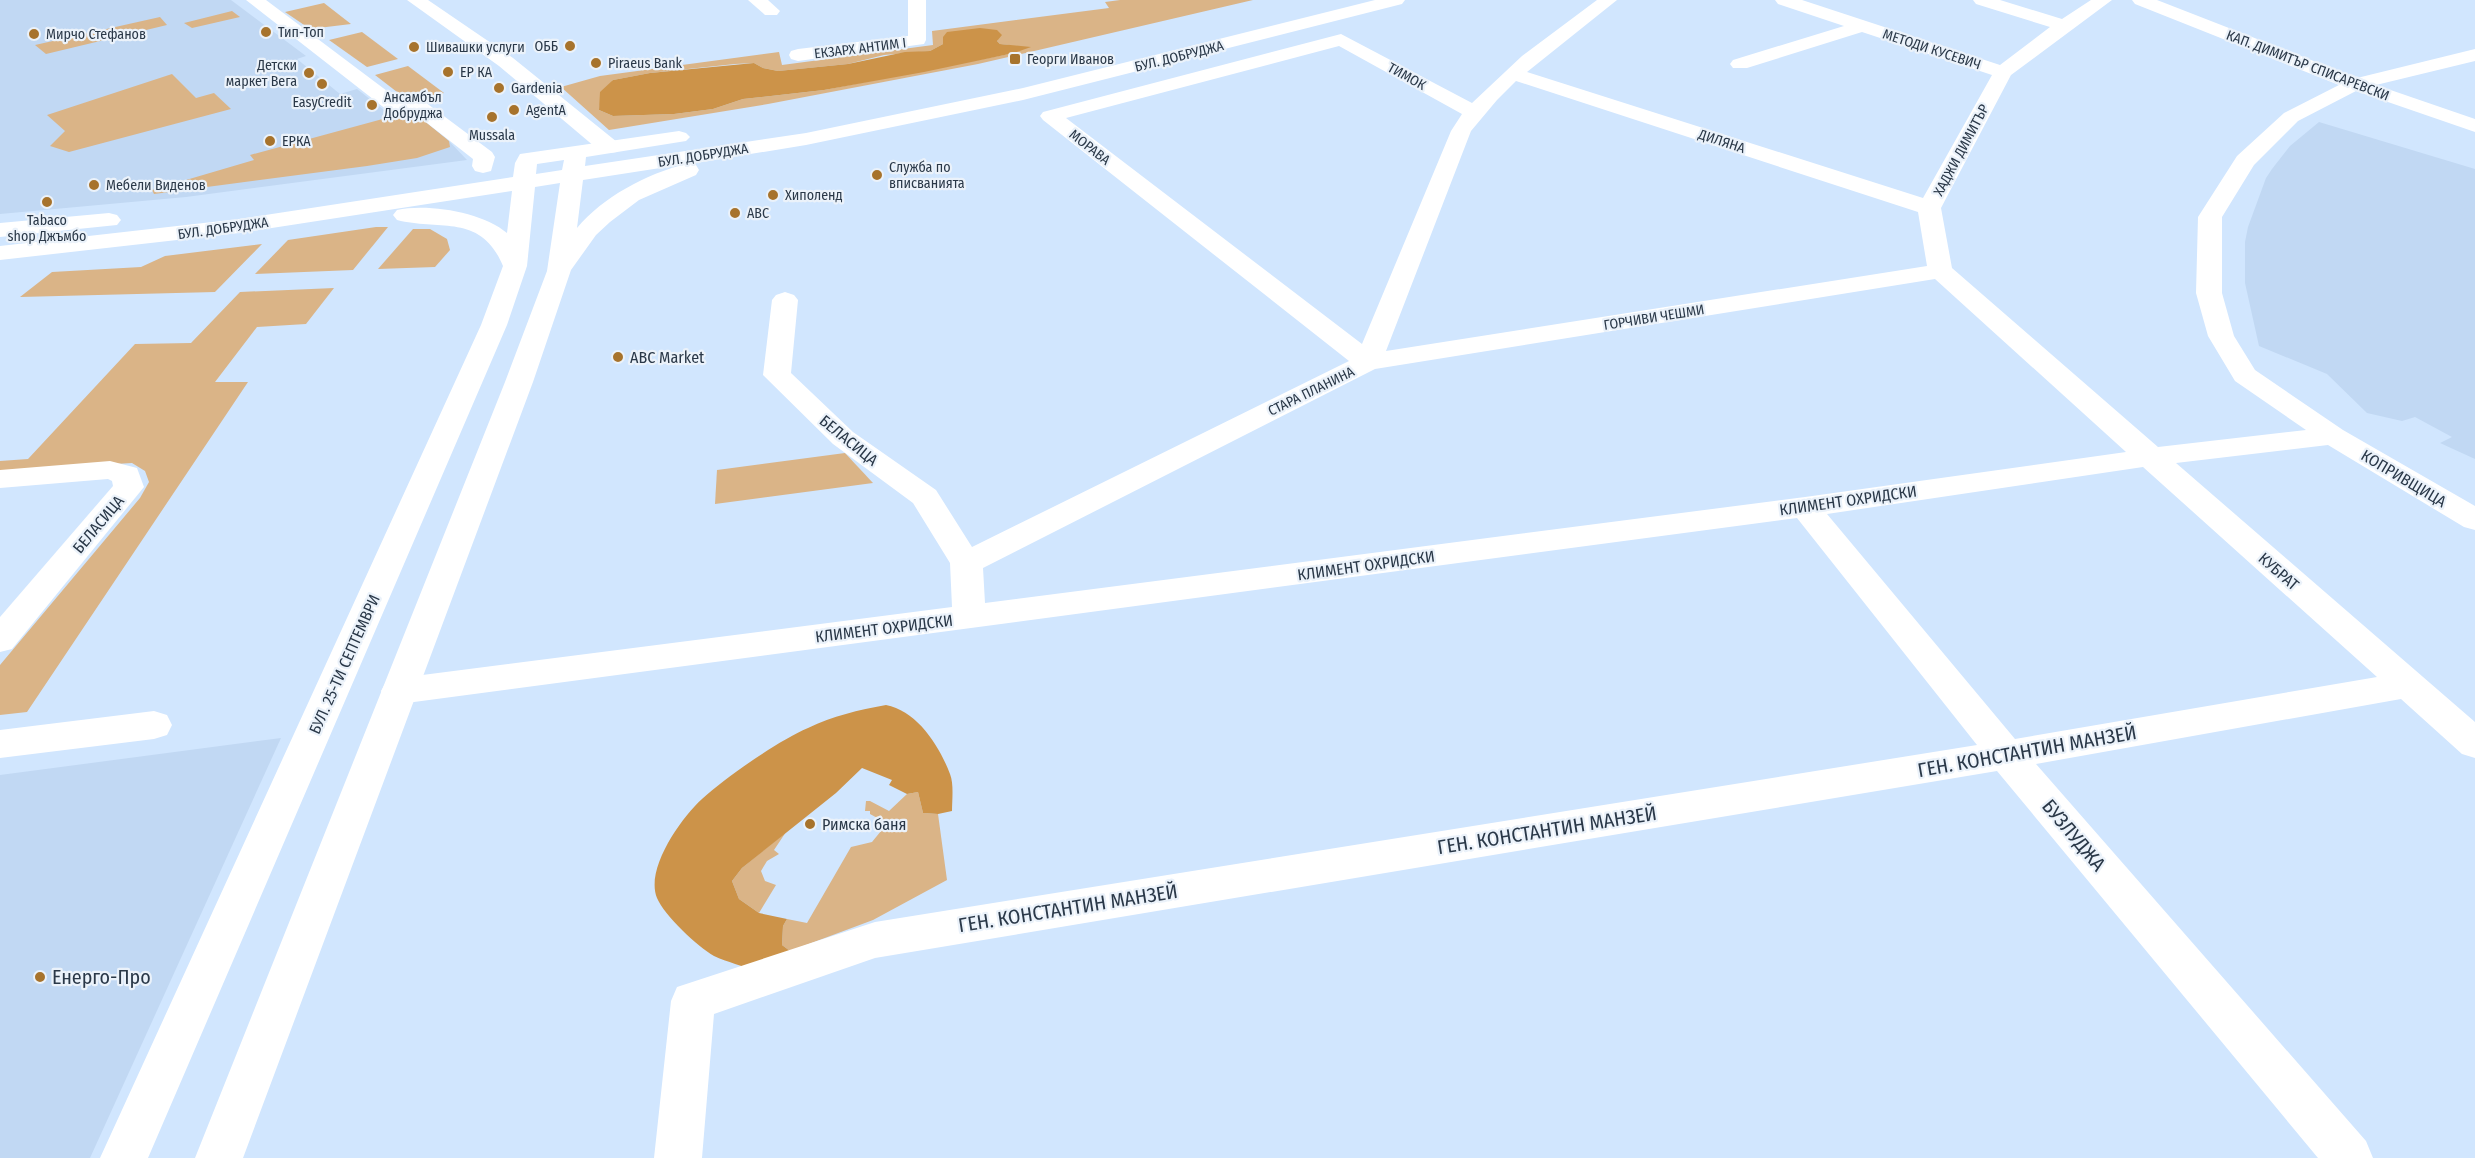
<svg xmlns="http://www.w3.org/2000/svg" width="2475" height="1158" font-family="'Fira Sans Condensed',sans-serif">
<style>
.built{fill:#c1d8f3}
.green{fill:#dab487;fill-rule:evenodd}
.forest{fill:#cc9349}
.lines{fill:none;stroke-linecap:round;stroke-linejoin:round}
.street{fill:#fff;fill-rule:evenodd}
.secondary{fill:#fff;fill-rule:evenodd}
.poi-dot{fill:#a7732c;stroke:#ebf2fa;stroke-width:2}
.labels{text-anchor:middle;stroke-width:4.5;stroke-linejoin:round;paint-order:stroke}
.far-poi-label{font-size:14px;fill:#2a3848;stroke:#ebf2fa;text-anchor:start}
.far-street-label{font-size:14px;fill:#2a3848;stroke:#ebf2fa}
.poi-label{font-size:16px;fill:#2a3848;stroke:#ebf2fa;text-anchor:start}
.street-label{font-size:16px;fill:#2a3848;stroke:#ebf2fa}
.near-street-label{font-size:20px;fill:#2a3848;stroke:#ebf2fa}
.near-poi-label{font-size:20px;fill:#2a3848;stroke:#ebf2fa;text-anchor:start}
</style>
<rect width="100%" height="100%" fill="#d1e6fe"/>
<g class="built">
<path d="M0,0H231L306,56L297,59L340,94L357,89L384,110L412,111L449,141L467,160L186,197L0,214Z"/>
<path d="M2319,122L2475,169V459L2440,443L2452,437L2415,417L2402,421L2367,413L2327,374L2259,346L2245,283V242L2248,227L2266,178L2272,169L2290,146Z"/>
<path d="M281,738L90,1158H0V775Z"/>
</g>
<g class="green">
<path d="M1120,0H1253L978,64L768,104L609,130L561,87L600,76L779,52L782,65L933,45L932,31L1109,8L1105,2ZM999,37L997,41L1000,44L1009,45L1014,53L824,90L743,99L713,109L674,114L613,116L599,110L601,98L613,80L650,73L735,64L754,63L763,68L778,71L848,64L884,55L930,51L943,44Z"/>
<path d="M324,3L351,24L310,29L285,12Z"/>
<path d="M232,11L240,17L192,28L184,23Z"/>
<path d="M160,17L167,25L46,54L35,45Z"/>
<path d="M362,32L398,59L367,67L329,40Z"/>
<path d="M408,66L444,93L410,102L375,75Z"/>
<path d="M172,74L196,98L214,93L231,109L69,152L50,146L65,131L47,115Z"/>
<path d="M412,111L449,141L450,147L417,158L367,166L154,194L152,190L254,160L250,155Z"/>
<path d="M376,227H388L353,270L255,274L288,240Z"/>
<path d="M413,229H430L447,239L450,250L435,267L378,269Z"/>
<path d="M262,244L215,292L20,297L52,272L141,267L165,256Z"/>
<path d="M334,288L306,324L257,327L215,382H248L27,712L0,715V665L140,498L149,482L145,471L132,463L0,471V461L28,459L135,344L191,343L240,292Z"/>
<path d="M845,453L873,483L715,504L717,470Z"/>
<path d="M918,792L923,813L938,814L947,880L873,920L790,951L782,945L783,926L787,919L807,923L851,847L872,842L881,831V820L870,814V811H865L866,801H870L889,811L907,794Z"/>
<path d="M786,832L774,850L779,854L767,861L761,871L765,881L776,885L759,913L739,899L732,881L742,868Z"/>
</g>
<g class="forest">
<path d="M980,28L997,30L1002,35L997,41L1000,44L1031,47L1014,53L924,72L824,90L743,99L713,109L674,114L613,116L599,110L600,92L613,80L650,73L754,63L763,68L778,71L848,64L905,52L930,51L943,44V37L947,32Z"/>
<path d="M886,705C917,711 939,745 950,774C954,784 952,800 952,811L938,814L923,813L918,792L907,794L889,785L892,780L862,768L836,793L742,868L732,881L739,899L759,913L787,919L783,926L782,945L790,951L757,971C743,966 727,962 714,956C698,947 664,915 657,898C645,869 681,818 702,799C728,776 776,742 808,728C833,716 858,710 886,705Z"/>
</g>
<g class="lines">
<g class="street">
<path d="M246,0H266L399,100L425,102L492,152L495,157L491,171L483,173L475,171L472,166L473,159L413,112L387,110Z"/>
<path d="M407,0H428L513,58L617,142L620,147L617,152L609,153L601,152L499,66Z"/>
<path d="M748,0H768L780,11L777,15H765Z"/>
<path d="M908,0H926V40L924,44L798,61L791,59L789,55L791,51L798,49L908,36Z"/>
<path d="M1597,0H1617L1527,72L1923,198L1992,75L1862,32L1747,68H1733L1730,64L1733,60L1844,26L1778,4L1775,0H1802L2000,65L2050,27L1976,4L1973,0H2000L2062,19L2091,0H2112L2011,75L1941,208L1952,268L2158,447L2306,430L2235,381L2208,336L2196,293L2198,217L2237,156L2284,113L2339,85L2135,4L2132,0H2157L2357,78L2475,49V61L2376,85L2475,119V132L2356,91L2298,121L2254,165L2222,217V293L2234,336L2255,370L2343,430L2475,506V530L2464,527L2328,445L2176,463L2475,722V758L2462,754L2401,699L2036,764L2366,1141L2373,1158H2318L1997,771L875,958L714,1014L702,1158H654L671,1001L677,987L875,922L1977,745L1797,518L399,704L386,700L381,691L386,682L399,678L952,607L950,563L913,503L833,444L763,375L772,300L776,295L785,292L794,295L798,300L791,373L853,432L936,490L972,547L1349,361L1043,120L1040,116L1043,112L1341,34L1472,103L1522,56ZM1339,46L1462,114L1451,131L1362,344L1066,118ZM1516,81L1918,212L1927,266L1386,351L1471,131L1497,100ZM1935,279L2126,452L1805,497L985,603L983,568L1375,369ZM2143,467L2377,677L2015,739L1827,514Z"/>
<path d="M110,461L137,468L144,487L12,649L0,652V617L113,486L112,481L108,479L0,488V470Z"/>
<path d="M154,711L167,715L172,725L167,735L154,739L0,758V730Z"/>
</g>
<g class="secondary">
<path d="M1375,0H1405L1402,4L1023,100L806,145L689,164L696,165L699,170L696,175L639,200L610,222L596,235L571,270L533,382L243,1158H195L505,382L547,271L560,183L535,187L527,266L507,325L148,1158H100L481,325L503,266C481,213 441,231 397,220L393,215L397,210C427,203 483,212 507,233L512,191L239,233L0,260V246L239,219L513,177L515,163L520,154L679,131L686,133L690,137L686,141L586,157L585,166L806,133L1023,88ZM564,160L562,170L536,174L537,164ZM686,164C646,174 603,197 577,228L583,180Z"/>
<path d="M109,213L117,215L121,220L117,225L0,237V223Z"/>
</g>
</g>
<g class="poi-dot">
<circle cx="266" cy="32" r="6"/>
<circle cx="34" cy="34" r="6"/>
<circle cx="570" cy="46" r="6"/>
<circle cx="414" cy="47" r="6"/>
<rect x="1009" y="53" width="12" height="12" rx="3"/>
<circle cx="596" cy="63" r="6"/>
<circle cx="448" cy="72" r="6"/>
<circle cx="309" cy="73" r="6"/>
<circle cx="322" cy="84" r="6"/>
<circle cx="499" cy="88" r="6"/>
<circle cx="372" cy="105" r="6"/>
<circle cx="514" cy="110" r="6"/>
<circle cx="492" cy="117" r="6"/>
<circle cx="270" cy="141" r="6"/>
<circle cx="877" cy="175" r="6"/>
<circle cx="94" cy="185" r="6"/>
<circle cx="773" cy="195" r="6"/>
<circle cx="47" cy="202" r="6"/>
<circle cx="735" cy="213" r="6"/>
<circle cx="618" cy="357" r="6"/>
<circle cx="810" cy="824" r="6"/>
<circle cx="40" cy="977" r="6"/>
</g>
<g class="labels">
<g class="far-poi-label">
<text x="278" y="37">Тип-Топ</text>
<text x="46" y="39">Мирчо Стефанов</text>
<text x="558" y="51" text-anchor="end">ОББ</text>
<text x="426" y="52">Шивашки услуги</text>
<text x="1027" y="64">Георги Иванов</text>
<text x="608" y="68">Piraeus Bank</text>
<text x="297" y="70" text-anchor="end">Детски<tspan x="297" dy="16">маркет Вега</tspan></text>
<text x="460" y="77">ЕР КА</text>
<text x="511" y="93">Gardenia</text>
<text x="384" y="102">Ансамбъл<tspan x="384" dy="16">Добруджа</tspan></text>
<text x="322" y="107" text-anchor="middle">EasyCredit</text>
<text x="526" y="115">AgentA</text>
<text x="492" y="140" text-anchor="middle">Mussala</text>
<text x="282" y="146">ЕРКА</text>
<text x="889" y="172">Служба по<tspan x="889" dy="16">вписванията</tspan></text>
<text x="106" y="190">Мебели Виденов</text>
<text x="785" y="200">Хиполенд</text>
<text x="747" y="218">ABC</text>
<text x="47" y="225" text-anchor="middle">Tabaco<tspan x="47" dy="16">shop Джъмбо</tspan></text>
</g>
<g class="far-street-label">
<text transform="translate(860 48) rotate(-7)" y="5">ЕКЗАРХ АНТИМ I</text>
<text transform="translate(1932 49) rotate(18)" y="5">МЕТОДИ КУСЕВИЧ</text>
<text transform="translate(1179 56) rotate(-14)" y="5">БУЛ. ДОБРУДЖА</text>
<text transform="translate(2308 65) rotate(21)" y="5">КАП. ДИМИТЪР СПИСАРЕВСКИ</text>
<text transform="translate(1407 76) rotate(29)" y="5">ТИМОК</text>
<text transform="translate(1722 141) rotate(18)" y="5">ДИЛЯНА</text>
<text transform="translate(1090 147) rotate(38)" y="5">МОРАВА</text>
<text transform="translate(1961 150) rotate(-62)" y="5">ХАДЖИ ДИМИТЪР</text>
<text transform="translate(703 155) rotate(-9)" y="5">БУЛ. ДОБРУДЖА</text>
<text transform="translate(223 228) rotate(-8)" y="5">БУЛ. ДОБРУДЖА</text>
<text transform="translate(1654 317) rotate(-9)" y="5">ГОРЧИВИ ЧЕШМИ</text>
<text transform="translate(1311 391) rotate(-26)" y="5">СТАРА ПЛАНИНА</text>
</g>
<g class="poi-label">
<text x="630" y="363">ABC Market</text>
<text x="822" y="830">Римска баня</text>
</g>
<g class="street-label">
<text transform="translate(849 440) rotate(39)" y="6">БЕЛАСИЦА</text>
<text transform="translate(2404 478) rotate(31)" y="6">КОПРИВЩИЦА</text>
<text transform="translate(1848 500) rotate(-8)" y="6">КЛИМЕНТ ОХРИДСКИ</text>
<text transform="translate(98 524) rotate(-50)" y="6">БЕЛАСИЦА</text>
<text transform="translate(1366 565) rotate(-8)" y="6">КЛИМЕНТ ОХРИДСКИ</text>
<text transform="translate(2279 571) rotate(41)" y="6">КУБРАТ</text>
<text transform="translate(884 628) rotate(-7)" y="6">КЛИМЕНТ ОХРИДСКИ</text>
<text transform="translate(344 664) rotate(-66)" y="6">БУЛ. 25-ТИ СЕПТЕМВРИ</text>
</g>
<g class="near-street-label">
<text transform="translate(2027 751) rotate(-10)" y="7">ГЕН. КОНСТАНТИН МАНЗЕЙ</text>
<text transform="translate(1547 830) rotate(-9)" y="7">ГЕН. КОНСТАНТИН МАНЗЕЙ</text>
<text transform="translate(2074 835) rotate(50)" y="7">БУЗЛУДЖА</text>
<text transform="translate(1068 908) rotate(-9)" y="7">ГЕН. КОНСТАНТИН МАНЗЕЙ</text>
</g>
<g class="near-poi-label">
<text x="52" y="984">Енерго-Про</text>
</g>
</g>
</svg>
